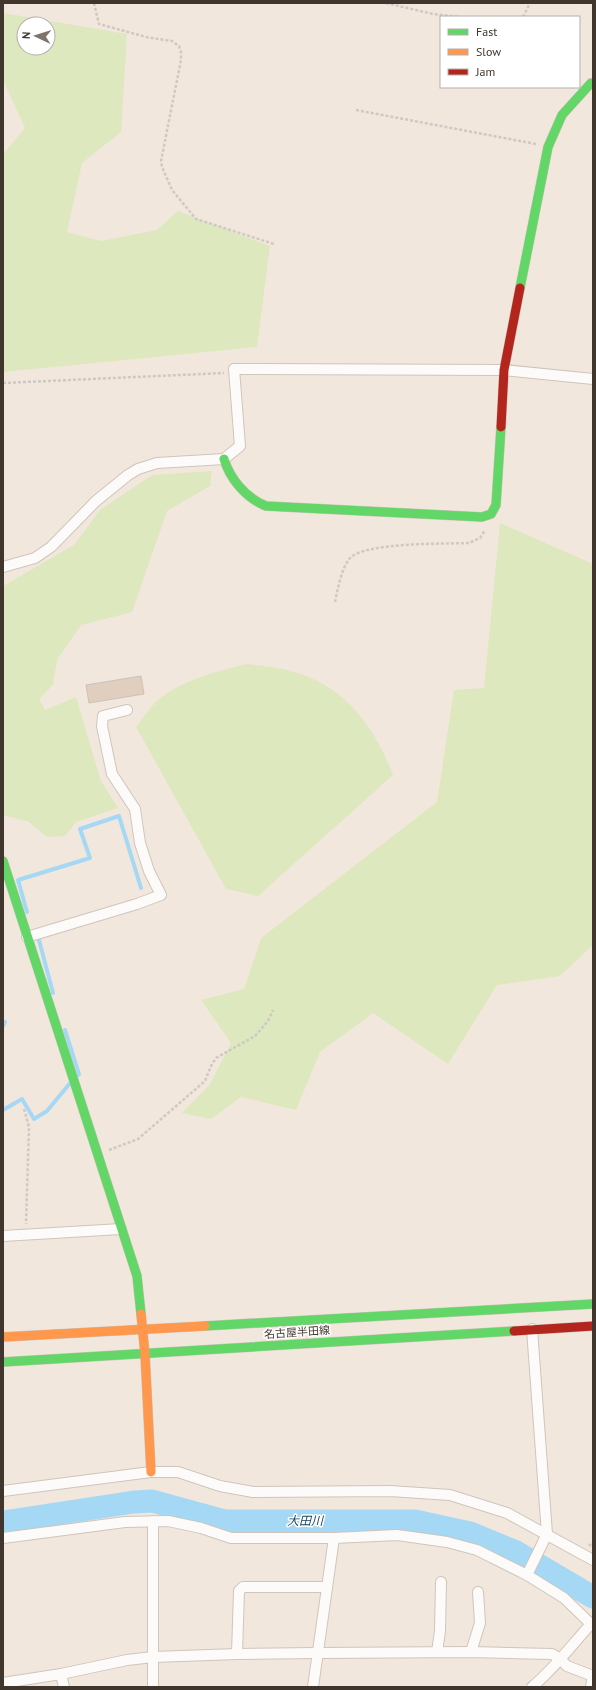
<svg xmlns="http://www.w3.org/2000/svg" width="596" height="1690" font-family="'PT Sans','Noto Sans JP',sans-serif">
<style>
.green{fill:#dee8bf;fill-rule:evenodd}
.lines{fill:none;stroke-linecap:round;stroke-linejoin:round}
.stream{stroke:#a5d8f4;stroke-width:4}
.river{stroke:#a5d8f4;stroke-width:23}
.building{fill:#e0cfbf;stroke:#ccc2b9}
.street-casing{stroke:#cec5bc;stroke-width:12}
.fast-casing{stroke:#cec5bc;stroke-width:10}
.slow-casing{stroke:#cec5bc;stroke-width:10}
.jam-casing{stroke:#cec5bc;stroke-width:10}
.path{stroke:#cec9c5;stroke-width:2.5;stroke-dasharray:3 2;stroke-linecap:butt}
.street{stroke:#fdfbfa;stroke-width:10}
.fast{stroke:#63d668;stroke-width:9}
.slow{stroke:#ff974d;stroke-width:9}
.jam{stroke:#b3261e;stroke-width:9}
.labels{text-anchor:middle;stroke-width:3;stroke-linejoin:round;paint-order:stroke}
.street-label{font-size:11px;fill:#40362d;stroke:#fff}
.water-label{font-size:12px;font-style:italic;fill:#133e56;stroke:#fff}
</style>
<rect width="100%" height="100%" fill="#f2e7dc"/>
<g class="green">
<path d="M3,13L127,34L121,132L82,163L67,232L101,241L157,230L178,211L270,246L257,347L3,372V154L25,128L3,80ZM24,24H48V48H24Z"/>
<path d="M212,471L210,486L167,511L132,612L81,625L57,660L53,685L39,699L45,710L76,697L101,781L118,808L76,822L65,836L47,837L29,822L3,815V586L74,545L100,510L152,475Z"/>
<path d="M500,523L593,564V945L560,976L497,985L448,1064L373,1013L320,1052L296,1110L241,1097L211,1119L182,1113L210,1084L231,1043L201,1000L244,989L261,938L437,802L454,690L484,688Z"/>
<path d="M247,664C265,666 284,668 301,674C348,690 376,730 393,775L258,896L226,889L136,727C143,718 150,707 158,700C182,680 217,671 247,664Z"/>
</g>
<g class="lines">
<g class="stream">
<path d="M27,912L18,880L90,858L80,829L119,816L141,888"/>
<path d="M39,940L53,993"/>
<path d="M3,1026L5,1022"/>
<path d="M65,1030L79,1074L76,1077"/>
<path d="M3,1110L22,1099L34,1119L47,1111L71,1082"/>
</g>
<path class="river" d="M3,1522L134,1502L152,1501L225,1521H415L470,1533L516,1552L593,1597"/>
</g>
<path class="building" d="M141,676L144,694L89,703L86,685Z"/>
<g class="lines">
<defs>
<g id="street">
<path d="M3,567L35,558L51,547L96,501L128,475L138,469L157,463L224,459L240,446L234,369L504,370L593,379"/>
<path d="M27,937L137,904L161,895L149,871L140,843L135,809L112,774L102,726L103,716L127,710"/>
<path d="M3,1236L121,1229"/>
<path d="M3,1491L151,1472H178L220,1486L253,1492L390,1491L450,1495L507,1513L593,1560"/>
<path d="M3,1538L125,1522L168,1521L201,1528L231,1538H334L397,1535L447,1542L477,1550L527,1575L564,1598L593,1626"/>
<path d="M527,1575L547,1534L532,1329"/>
<path d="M437,1652L440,1631L441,1582"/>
<path d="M471,1652L480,1623L478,1592"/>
<path d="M237,1654L239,1591L243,1587H327"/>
<path d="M61,1674L64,1687"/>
<path d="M3,1683L61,1674L127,1660L153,1657L237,1654L317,1653L471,1652L552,1654L559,1658L567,1666L593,1676"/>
<path d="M153,1687V1521"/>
<path d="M313,1687L334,1538"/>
<path d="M532,1687C554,1669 571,1646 590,1625"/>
<path d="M591,1687L593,1676"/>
</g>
<g id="fast">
<path d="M520,288L548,147L562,115L591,83L593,84"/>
<path d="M224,459C230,479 246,498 266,506L482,517L491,514L496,505L501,427"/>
<path d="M3,861L137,1276L141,1314"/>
<path d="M205,1326L593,1304"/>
<path d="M3,1362L514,1331"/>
</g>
<g id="slow">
<path d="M141,1314L145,1354L151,1472"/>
<path d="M3,1337L205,1326"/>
</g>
<g id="jam">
<path d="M501,427L504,370L520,288"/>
<path d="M514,1331L593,1326"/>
</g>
</defs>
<use href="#street" class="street-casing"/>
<use href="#fast" class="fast-casing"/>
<use href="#slow" class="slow-casing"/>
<use href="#jam" class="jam-casing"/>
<g class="path">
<path d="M94,3L99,24L146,37L172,41L179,46L181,52V60L161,161L162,167L172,190L196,219L274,244"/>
<path d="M386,3L433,14L459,17"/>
<path d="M523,17L530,3"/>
<path d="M356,110L536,144"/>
<path d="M3,383L224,373"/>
<path d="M335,602C338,589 341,569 350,558C366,542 445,544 469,543L480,538L485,530"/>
<path d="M24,1109L29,1127L26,1224"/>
<path d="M109,1150L138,1139L190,1094L205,1081L211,1066L216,1058L255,1036L268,1021L273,1010"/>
<path d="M589,1546L593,1542"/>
</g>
<use href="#street" class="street"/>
<use href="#fast" class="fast"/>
<use href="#slow" class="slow"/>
<use href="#jam" class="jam"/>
</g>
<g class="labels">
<g class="street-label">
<text transform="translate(297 1332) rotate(-4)" y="4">名古屋半田線</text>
</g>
<g class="water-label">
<text x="305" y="1525">大田川</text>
</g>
</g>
<rect width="596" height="1690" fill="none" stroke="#40362d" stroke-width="8"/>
<rect x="440" y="16" width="140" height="72" fill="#ffffff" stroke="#b3afab"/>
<rect x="448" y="29" width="20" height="6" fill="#63d668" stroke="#b3afab"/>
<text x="476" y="36" font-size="12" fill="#40362d">Fast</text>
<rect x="448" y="49" width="20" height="6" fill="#ff974d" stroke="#b3afab"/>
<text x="476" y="56" font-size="12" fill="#40362d">Slow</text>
<rect x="448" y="69" width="20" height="6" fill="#b3261e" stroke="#b3afab"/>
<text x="476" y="76" font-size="12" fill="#40362d">Jam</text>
<g transform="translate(36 36) rotate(274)"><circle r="19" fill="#ffffff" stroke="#b3afab"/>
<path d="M0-3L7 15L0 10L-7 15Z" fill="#7e746a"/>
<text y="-6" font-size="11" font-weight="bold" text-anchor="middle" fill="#40362d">N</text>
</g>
</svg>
